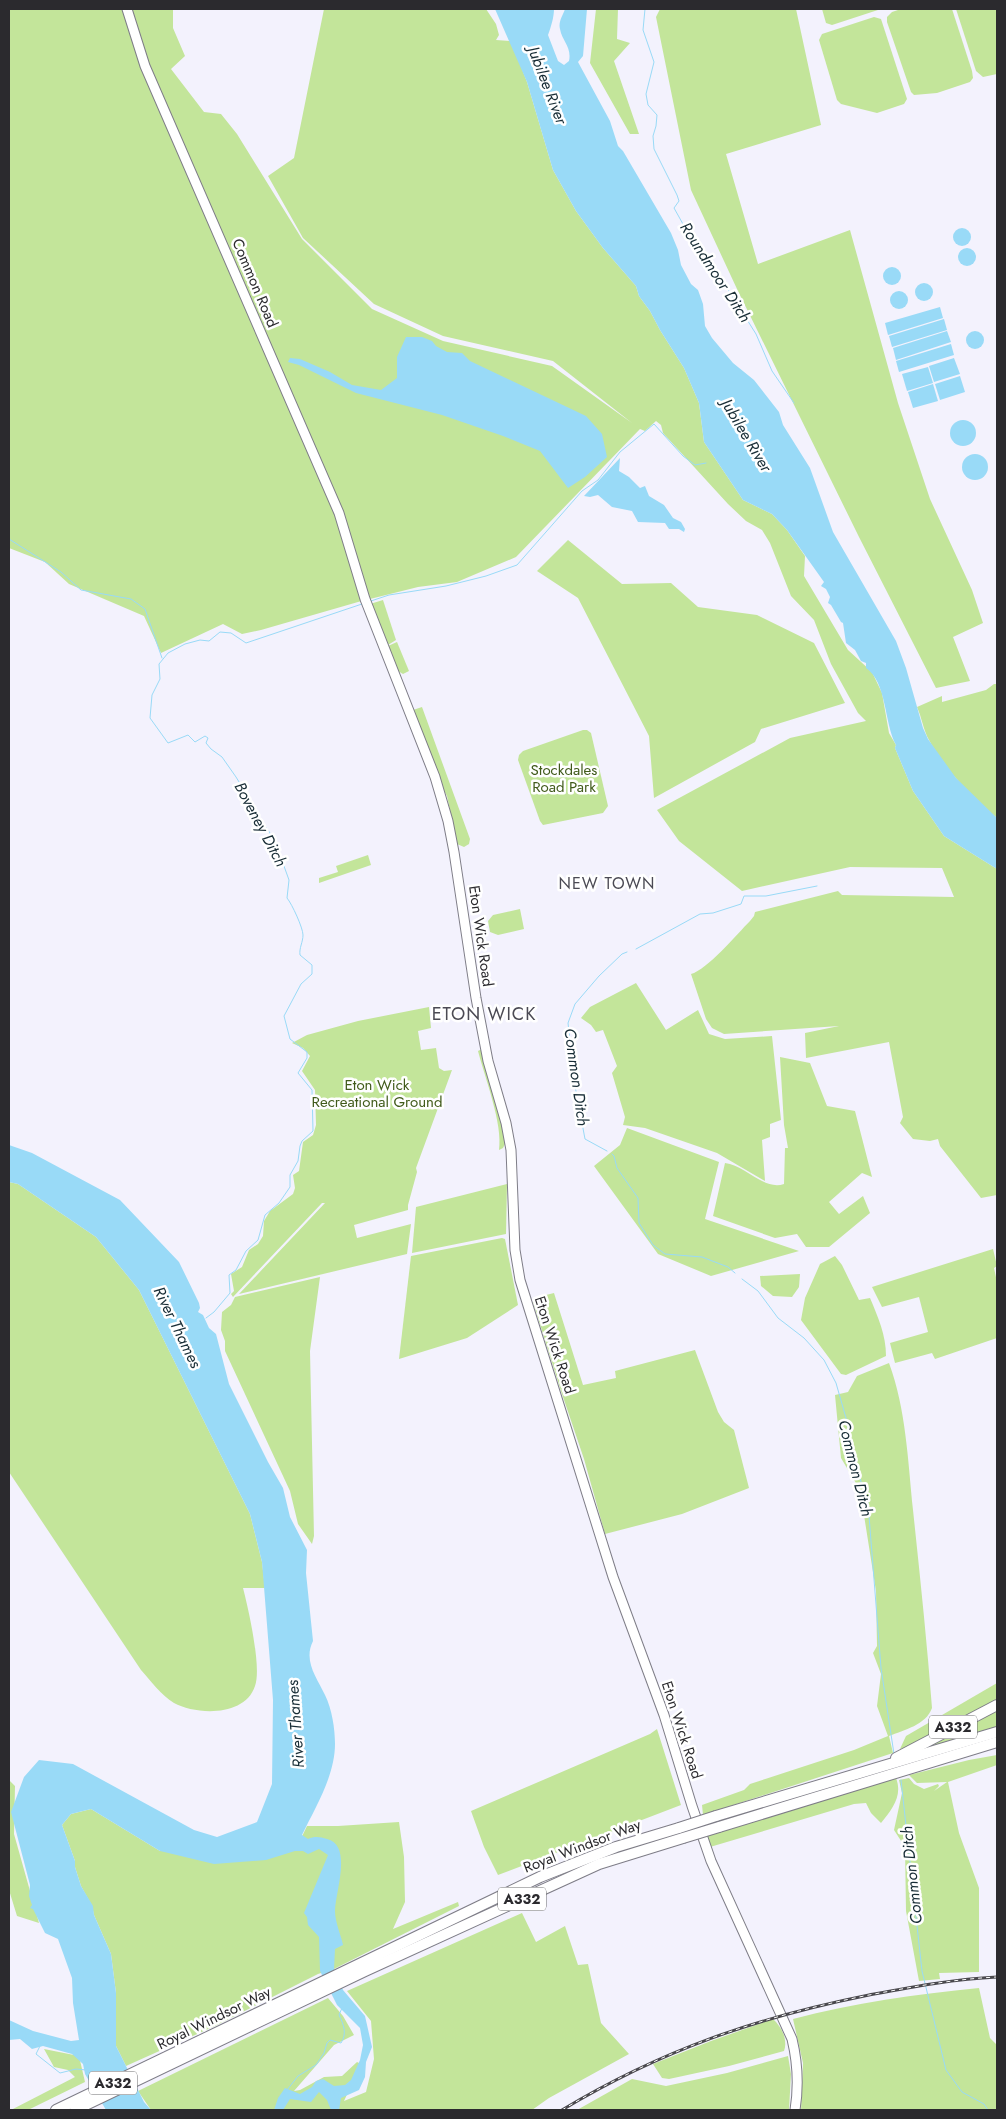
<svg xmlns="http://www.w3.org/2000/svg" width="1006" height="2119" font-family="Jost,sans-serif">
<style>
.green{fill:#c3e59a}
.water{fill:#99daf7}
.lines{fill:none;stroke-linecap:round;stroke-linejoin:round}
.stream{stroke:#99daf7;stroke-width:1}
.secondary-casing{stroke:#7e7d87;stroke-width:11}
.primary-casing{stroke:#7e7d87;stroke-width:12}
.secondary{stroke:#fff;stroke-width:9}
.primary{stroke:#fff;stroke-width:10}
.rail-casing{stroke:#49484d;stroke-width:3}
.rail{stroke:#fff;stroke-width:1;stroke-dasharray:4;stroke-linecap:butt}
.primary-bridge-casing{stroke:#7e7d87;stroke-width:12;stroke-linecap:butt}
.primary-bridge{stroke:#fff;stroke-width:10}
.labels{text-anchor:middle;stroke-width:5;stroke-linejoin:round;paint-order:stroke}
.shield{fill:#fff;stroke:#6b6a6d;stroke-width:1}
.shield-label{font-size:14px;font-weight:bold;fill:#2b2a2e}
.street-label{font-size:15px;fill:#2b2a2e;stroke:#fff}
.park-label{font-size:15px;fill:#415b1b;stroke:#fff}
.water-label{font-size:16px;font-style:italic;fill:#182d36;stroke:#fff}
.neighbourhood-label{font-size:16px;letter-spacing:1px;fill:#4b4a54;stroke:#fff}
.quarter-label{font-size:18px;letter-spacing:1px;fill:#4b4a54;stroke:#fff}
</style>
<rect width="100%" height="100%" fill="#f3f2fd"/>
<g class="green">
<path d="M9,9H173V28L185,56L171,69L204,112L221,114L237,134L302,239L372,309L443,341L552,366L632,423L553,361L443,336L374,304L303,238L268,176L294,158L324,9H486L496,24L499,35L496,40L511,41L527,82L553,170L576,211L603,248L636,286L639,296L650,311L660,330L684,368L699,403L704,442L743,500L772,514L787,530L805,556L804,576L848,650L872,672L882,693L889,733L896,745L895,748L913,791L944,836L997,869V1195L981,1198L940,1146L938,1139L930,1141L913,1139L900,1123L903,1117L889,1042L806,1058L805,1033L839,1026L724,1034L712,1028L706,1019L691,974C707,970 737,934 750,921L754,916L755,912L838,891L842,895L954,897L942,868L850,867L742,891L679,841L657,810L790,738L866,721L858,713L831,664L814,620L791,596L770,543L762,530L746,521L728,504L663,433L661,425L656,421L645,431L640,429L516,557L457,582L418,587L358,602L261,630L242,634L223,624L161,653L144,616L69,584L45,562L9,548Z"/>
<path d="M596,9H618L617,39L630,43L614,61L639,134H630L590,63Z"/>
<path d="M660,9H796L821,125L726,154L758,264L850,230L898,403L930,499L972,590L983,623L953,637L970,681L936,688L859,537L737,289L691,190L656,17Z"/>
<path d="M822,9H881L832,25L826,23Z"/>
<path d="M901,9H952L972,71L973,78L970,82L937,93L914,95L911,92L887,22V17L892,12Z"/>
<path d="M956,9H997V74L983,77L976,71Z"/>
<path d="M874,17L881,19L907,99L904,104L877,113L841,104L837,100L819,40L822,34Z"/>
<path d="M568,540L622,584L671,583L698,607L757,615L814,643L845,703L761,729L755,742L654,798L649,736L578,598L537,571Z"/>
<path d="M383,600L396,640L388,645L370,604Z"/>
<path d="M397,642L409,671L403,674L398,671L388,646Z"/>
<path d="M994,684H997V818C971,796 945,770 929,740C923,729 922,718 917,707L942,696V702L986,690Z"/>
<path d="M422,707L470,839L469,844L464,847L457,844L447,796L442,787L413,710Z"/>
<path d="M583,730H587L591,733L608,806L603,813L543,825L540,821L518,760L519,755L523,751Z"/>
<path d="M368,855L371,865L319,883V878L338,872L336,866Z"/>
<path d="M520,909L524,929L498,935L490,932L488,921L493,915Z"/>
<path d="M636,983L666,1030L698,1010L709,1034L725,1039L772,1036L781,1120L770,1124V1137L762,1140L765,1181L717,1153L645,1128L623,1125L625,1117L612,1073L617,1066L603,1030L596,1032L591,1025L581,1018L590,1007Z"/>
<path d="M429,1007L431,1028L418,1031L421,1050L436,1048L439,1068L444,1071L452,1070L416,1168L417,1172L408,1205V1210L354,1225L357,1238L411,1224L407,1254L239,1294L325,1203H322L233,1297L231,1294L234,1291L231,1274L242,1267L249,1250L258,1244L263,1236L264,1221L270,1211L293,1194L295,1188L293,1175L299,1171L303,1142L313,1135L316,1125L315,1090L302,1071L310,1056L303,1048L292,1043L307,1035L358,1021Z"/>
<path d="M482,1049L507,1140L503,1148L499,1150C503,1124 485,1078 478,1051Z"/>
<path d="M780,1057L810,1063L827,1106L855,1111L872,1177L862,1173L829,1202L839,1214L863,1196L870,1213L829,1247H806L797,1234L775,1238L713,1216L725,1163C745,1165 764,1191 784,1184L785,1148H788L784,1125Z"/>
<path d="M627,1128L719,1162L705,1219L799,1251L711,1276L658,1254L594,1166L620,1145Z"/>
<path d="M9,1182L18,1184L96,1237L139,1290L250,1514L262,1562L265,1588H243C248,1607 262,1668 255,1686C245,1717 196,1715 174,1703C161,1695 151,1681 141,1670L9,1472Z"/>
<path d="M507,1184L506,1234L412,1253L416,1207Z"/>
<path d="M502,1238L505,1239L518,1305L467,1338L399,1359L411,1256Z"/>
<path d="M993,1249L997,1266L994,1268L997,1282V1338L935,1359L932,1353L895,1363L890,1343L928,1332L919,1297L882,1307L872,1287Z"/>
<path d="M835,1256L842,1265L859,1300L870,1298C878,1317 886,1335 886,1356L846,1375L841,1374L801,1320L805,1298L820,1264Z"/>
<path d="M800,1274L799,1287L792,1297L773,1296L761,1286L760,1276Z"/>
<path d="M320,1277L310,1351L314,1536L312,1544L298,1524L290,1491L225,1351V1341L221,1330L222,1312L231,1305L235,1297Z"/>
<path d="M554,1293L583,1385L616,1378L615,1371L695,1350L718,1412L724,1422L734,1430L749,1488L682,1514L605,1534L584,1459L561,1391L533,1302L534,1298Z"/>
<path d="M889,1363C906,1409 908,1461 913,1510C920,1576 927,1642 932,1708C926,1725 904,1730 889,1736L893,1753L703,1815L702,1805L744,1790L750,1784L854,1750L888,1736L877,1706L881,1674L873,1653L877,1646L876,1591L860,1490L841,1458L835,1395L848,1392L857,1376Z"/>
<path d="M997,1683V1699L911,1746L900,1749L906,1736Z"/>
<path d="M997,1707V1729L917,1754L933,1741Z"/>
<path d="M657,1729L681,1805L498,1875L484,1847L471,1811L650,1734Z"/>
<path d="M997,1755V1765L948,1782L959,1833L979,1888V1972L939,1973L940,1979L919,1981L906,1911L905,1847L894,1830L902,1793L899,1780L909,1778L914,1784L924,1789L938,1784L939,1786L934,1791L947,1782L917,1783L909,1775L969,1760Z"/>
<path d="M896,1778C903,1796 892,1809 881,1823L871,1813L866,1803L854,1804L710,1847L706,1836Z"/>
<path d="M9,1780L15,1786L14,1834L39,1923L17,1916L9,1890Z"/>
<path d="M91,1809L160,1851H295L307,1826H338L399,1822L404,1857L405,1902L393,1929L458,1902L459,1906L334,1969L318,1974L215,2026L126,2066L116,2046V1993L111,1954L94,1915L92,1906L81,1886L75,1867V1861L62,1825L71,1814Z"/>
<path d="M522,1913L536,1942L565,1926L578,1965L588,1964L601,2023L629,2054L549,2098L532,2110H151L138,2091L328,1998L343,2016L354,2035L334,2045L294,2091L300,2090L324,2077L342,2076L357,2062L361,2064L344,2101L366,2092L374,2059L371,2021L347,1991Z"/>
<path d="M979,1988L990,2038L997,2045V2110H801L803,2063L793,2019C854,2003 916,1994 979,1988Z"/>
<path d="M773,2019C782,2027 788,2040 784,2051L729,2066L669,2079L662,2078L653,2064L711,2041Z"/>
<path d="M44,2049L79,2056L85,2082L28,2110H11L75,2077L68,2070L54,2067Z"/>
<path d="M788,2056L791,2074L789,2110H577L632,2079L666,2086L727,2073Z"/>
</g>
<g class="water">
<path d="M495,9H554C554,17 551,27 548,35L558,61L564,65L569,61C572,47 562,41 560,29C558,22 563,15 565,9H587L583,56L578,62L610,121L618,146L623,151L671,233L678,250L681,265L691,284L698,290L703,304L705,326L712,338L733,363L754,380L779,412L783,425L810,468L833,532L896,641L906,668L923,728L928,739L956,778L997,818V869L944,836L913,791L895,748L896,745C884,723 887,682 866,668V663L861,661L855,650L846,643L843,623L841,622L831,605L828,603L830,597L826,589L821,586L824,582L787,530L772,514L743,500L704,442L699,403L684,368L660,330L650,311L639,296L636,286L603,248L576,211L553,170L527,82Z"/>
<circle cx="962" cy="237" r="9"/>
<circle cx="967" cy="257" r="9"/>
<circle cx="892" cy="276" r="9"/>
<circle cx="924" cy="292" r="9"/>
<circle cx="899" cy="300" r="9"/>
<path d="M940,307L943,318L888,335L885,323Z"/>
<path d="M944,319L947,330L892,347L889,336Z"/>
<circle cx="975" cy="340" r="9"/>
<path d="M947,331L951,342L896,360L893,348Z"/>
<path d="M406,337H422L432,341L436,346L447,352L462,353L470,361L586,416L602,434L607,457L585,477L568,488L540,451L503,436L442,415L356,393L299,365L288,362L290,358L300,359L330,372L352,385L381,390L397,378V357Z"/>
<path d="M951,344L954,355L899,372L896,361Z"/>
<path d="M954,358L960,374L934,382L929,366Z"/>
<path d="M928,367L933,383L907,391L902,374Z"/>
<path d="M960,376L965,392L940,400L935,384Z"/>
<path d="M933,384L938,401L913,408L908,392Z"/>
<circle cx="963" cy="433" r="13"/>
<circle cx="975" cy="467" r="13"/>
<path d="M620,458L619,471L629,477L640,488L645,486L649,496L664,505L673,518L681,522L685,529L684,532L679,529H669L665,523L638,522L632,511L612,507L598,495L590,497L584,496Z"/>
<path d="M9,1145L32,1153L120,1200L179,1262L199,1303L200,1308L198,1312L203,1315L209,1328L216,1334L229,1384L268,1462L283,1488L290,1517L307,1550L306,1573L313,1641C303,1661 317,1678 325,1695C332,1709 335,1729 335,1744C335,1776 315,1808 302,1835L308,1839C315,1836 320,1837 327,1839C353,1845 335,1893 335,1911C335,1922 341,1935 343,1945L335,1949L334,1969L343,1990L365,2016L372,2047L366,2062L365,2077L359,2090L341,2098L339,2110H331L327,2100L319,2092L311,2102L290,2099L283,2110H274L278,2098L285,2088L300,2094L312,2087L316,2081L323,2079L334,2086L345,2085L351,2080L360,2060L363,2045L360,2028L337,2005L320,1971L319,1937L308,1925L307,1917L304,1913L328,1855L319,1849L308,1854L303,1851H295L266,1860L214,1864L160,1851L91,1809L71,1814L62,1825L75,1861V1867L81,1886L93,1906L94,1915L111,1954L116,1993V2046L144,2102L151,2110H106L85,2074L83,2064L72,2054L43,2046L32,2049L20,2039L9,2040V2020L33,2031L71,2041L79,2040L73,2003L72,1978L58,1939L45,1933L33,1909L30,1908L32,1905L29,1896L30,1885L11,1812L24,1777L39,1760L73,1764L194,1830L217,1837L257,1822L272,1784L273,1700L262,1562L250,1514L139,1290L96,1237L18,1184L9,1182Z"/>
</g>
<g class="lines">
<g class="stream">
<path d="M645,9L643,30L654,62L646,94L648,105L657,115L656,126L653,136L654,149L677,195L679,201L674,208L688,233L695,239L707,261L727,288L756,334L772,371L794,403"/>
<path d="M9,539L61,572L81,590L131,599L145,609L162,658"/>
<path d="M371,601L389,595L446,586L486,576L517,565L582,491L598,480L620,452L654,424L683,456L695,465L706,463"/>
<path d="M636,949L700,914L713,913L741,904L744,896H766L817,886"/>
<path d="M607,1151L585,1139L575,1086L568,1023L575,1004L599,976L622,954L627,952"/>
<path d="M612,1154L614,1156L617,1168L638,1198L639,1223L653,1245L665,1254L702,1257L728,1267L735,1273"/>
<path d="M742,1279L758,1291L778,1318L804,1338L824,1360L836,1383L846,1418L852,1454L868,1503L881,1668L894,1754"/>
<path d="M206,1318L214,1312L230,1293L229,1275L236,1270L246,1251L258,1240L265,1215L279,1203L290,1187V1175L298,1161L300,1146L302,1141L313,1131L312,1090L298,1073L307,1058V1052L290,1039L284,1016L301,984L312,974V965L300,955C299,948 303,942 303,935C303,928 292,904 287,898L289,880L280,855L269,843L270,833L247,800L244,790L236,777L222,757L211,749L206,743L208,738L205,736L195,742L188,735L168,743L150,718L152,695L160,679L159,664L168,653L185,644L200,640L209,641L220,632L231,633L246,643L362,604"/>
<path d="M901,1780L922,1971L946,2070L962,2092L984,2104L988,2110"/>
<path d="M40,2046L36,2054L60,2073L76,2069L86,2070"/>
<path d="M287,2090L298,2076L316,2065L324,2053L327,2043L330,2040L341,2043C347,2034 344,2025 339,2015L342,2008"/>
</g>
<defs>
<path id="secondary" d="M127,9L145,66L339,513L365,599L435,777L448,821L454,852L476,998L488,1061L506,1123L511,1150L515,1250L520,1280L613,1577L664,1715L692,1806L711,1861L792,2039C798,2064 799,2085 795,2110"/>
<g id="primary">
<path d="M896,1758L997,1705"/>
<path d="M716,1816L997,1732"/>
<path d="M719,1827L997,1742"/>
<path d="M56,2110L540,1877L616,1847L679,1828"/>
<path d="M75,2110L365,1971L599,1864L683,1838"/>
</g>
</defs>
<use href="#secondary" class="secondary-casing"/>
<use href="#primary" class="primary-casing"/>
<use href="#secondary" class="secondary"/>
<use href="#primary" class="primary"/>
<defs>
<path id="rail" d="M562,2110C662,2050 755,2018 869,1995C912,1987 954,1979 997,1977"/>
</defs>
<use href="#rail" class="rail-casing"/>
<use href="#rail" class="rail"/>
<defs>
<g id="primary-bridge">
<path d="M679,1828L716,1816"/>
<path d="M683,1838L719,1827"/>
</g>
</defs>
<use href="#primary-bridge" class="primary-bridge-casing"/>
<use href="#primary-bridge" class="primary-bridge"/>
</g>
<g class="labels">
<g class="shield">
<rect x="929" y="1715.5" width="48" height="23" rx="4"/>
<rect x="498" y="1887.5" width="48" height="23" rx="4"/>
<rect x="89" y="2071.5" width="48" height="23" rx="4"/>
</g>
<g class="shield-label">
<text x="953" y="1732">A332</text>
<text x="522" y="1904">A332</text>
<text x="113" y="2088">A332</text>
</g>
<g class="street-label">
<text transform="translate(255 283) rotate(67)" y="5">Common Road</text>
<text transform="translate(481 936) rotate(82)" y="5">Eton Wick Road</text>
<text transform="translate(555 1345) rotate(72)" y="5">Eton Wick Road</text>
<text transform="translate(682 1730) rotate(72)" y="5">Eton Wick Road</text>
<text transform="translate(582 1846) rotate(-21)" y="5">Royal Windsor Way</text>
<text transform="translate(214 2018) rotate(-26)" y="5">Royal Windsor Way</text>
</g>
<g class="park-label">
<text x="564" y="775">Stockdales<tspan x="564" dy="17">Road Park</tspan></text>
<text x="377" y="1090">Eton Wick<tspan x="377" dy="17">Recreational Ground</tspan></text>
</g>
<g class="water-label">
<text transform="translate(548 85) rotate(69)" y="6">Jubilee River</text>
<text transform="translate(716 272) rotate(57)" y="6">Roundmoor Ditch</text>
<text transform="translate(747 435) rotate(59)" y="6">Jubilee River</text>
<text transform="translate(261 824) rotate(62)" y="6">Boveney Ditch</text>
<text transform="translate(577 1077) rotate(82)" y="6">Common Ditch</text>
<text transform="translate(178 1327) rotate(64)" y="6">River Thames</text>
<text transform="translate(856 1468) rotate(76)" y="6">Common Ditch</text>
<text transform="translate(295 1724) rotate(-94)" y="6">River Thames</text>
<text transform="translate(911 1875) rotate(-96)" y="6">Common Ditch</text>
</g>
<g class="neighbourhood-label">
<text x="607" y="889">NEW TOWN</text>
</g>
<g class="quarter-label">
<text x="484" y="1020">ETON WICK</text>
</g>
</g>
<rect width="1006" height="2119" fill="none" stroke="#2b2a2e" stroke-width="20"/>
</svg>
